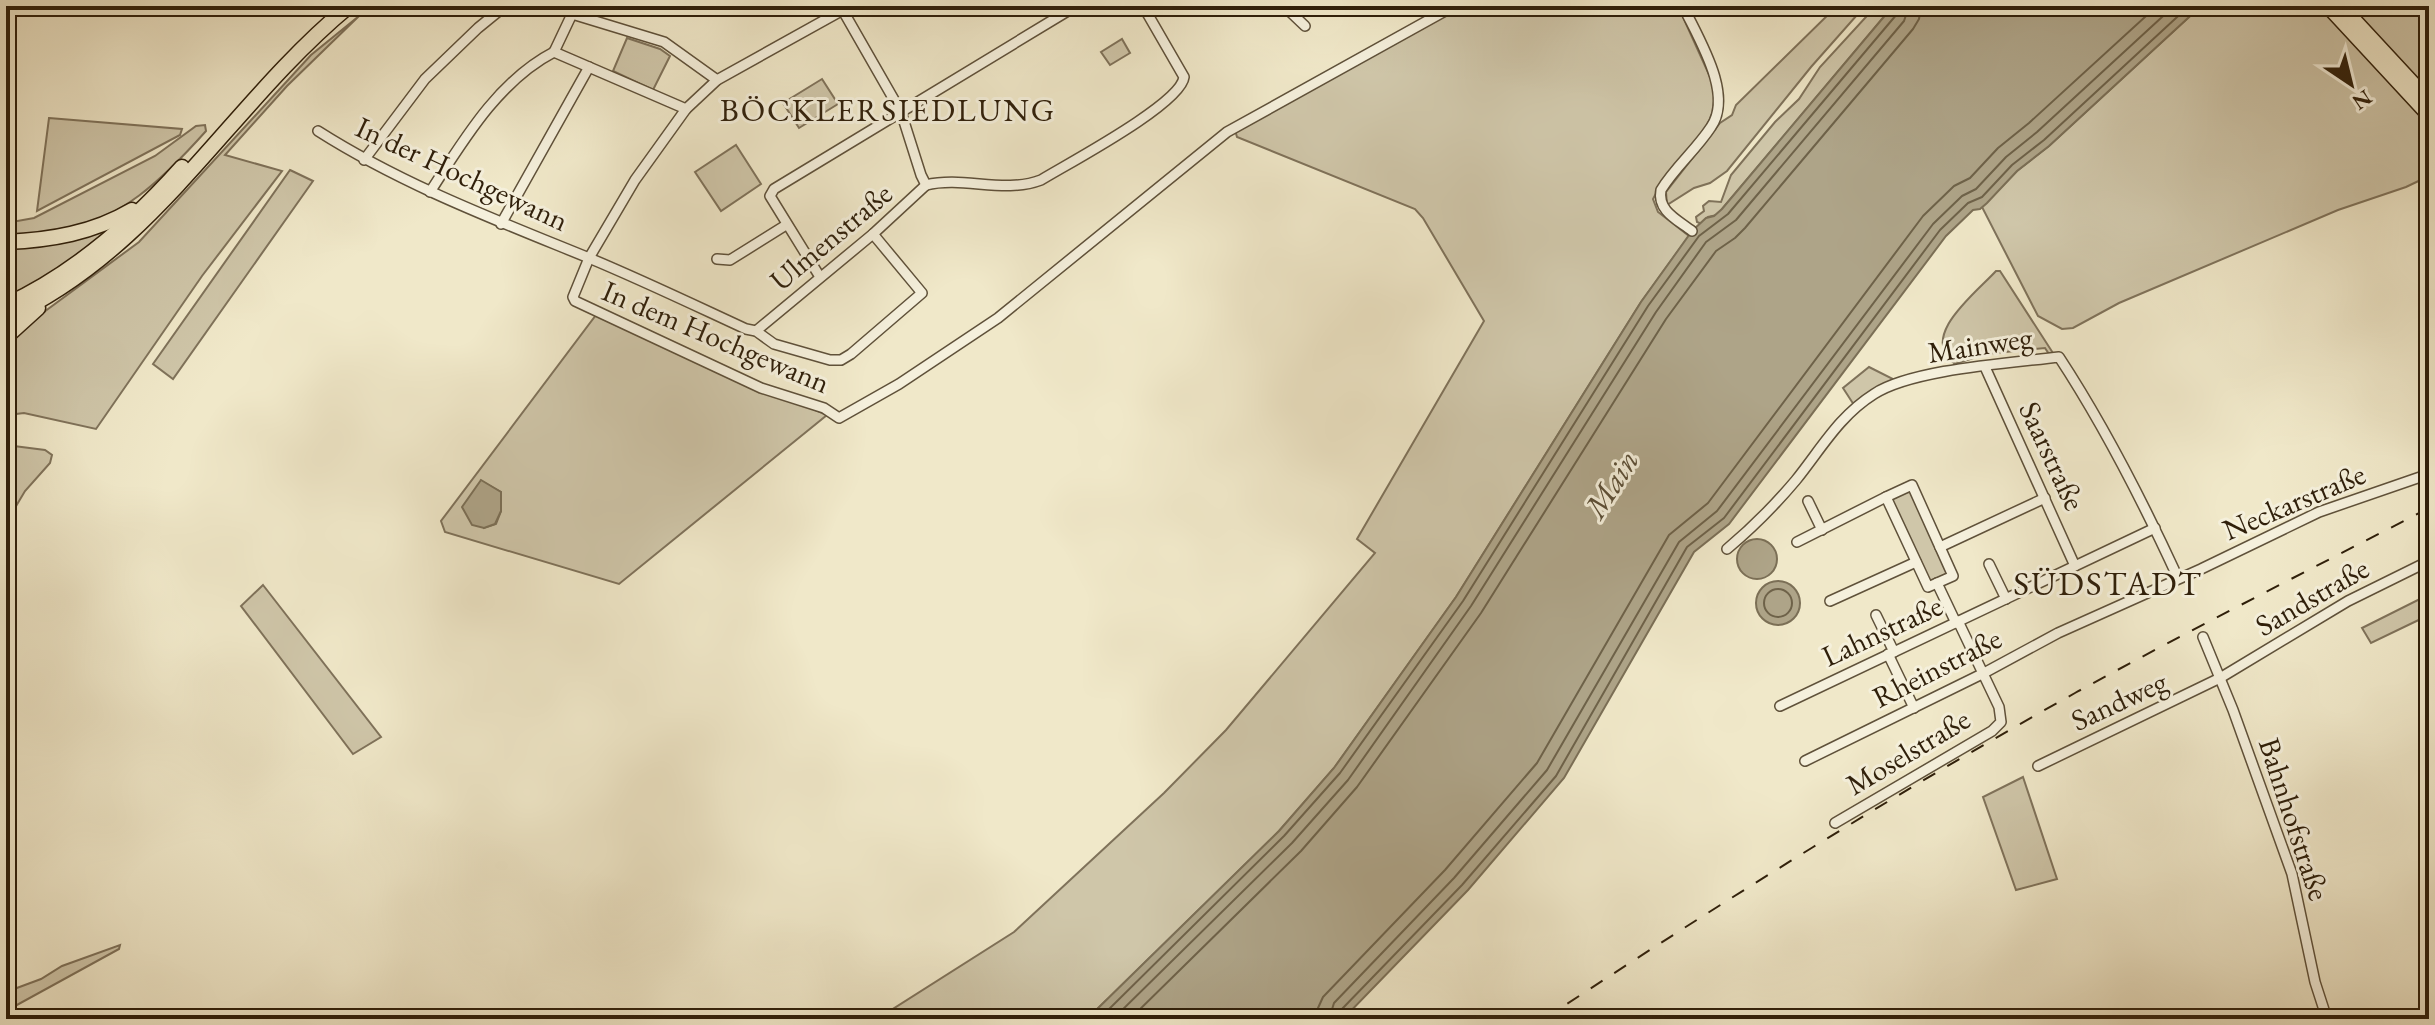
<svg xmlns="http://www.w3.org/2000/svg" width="2435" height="1025" font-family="'EB Garamond',serif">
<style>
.green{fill:#cfc6a9;stroke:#7f725a;stroke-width:2;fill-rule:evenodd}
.water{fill:#aea488;stroke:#7b6f56;stroke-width:2}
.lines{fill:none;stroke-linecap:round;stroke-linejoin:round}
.shore{stroke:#6e6249;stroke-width:2}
.minor-casing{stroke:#5f513a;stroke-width:12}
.highway-casing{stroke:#2f1f0a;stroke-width:17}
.minor{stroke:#f5f0dc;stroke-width:9}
.highway{stroke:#f0e8c9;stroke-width:14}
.rail{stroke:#2f1f0a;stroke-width:2;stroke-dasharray:14 14;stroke-linecap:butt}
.labels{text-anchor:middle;stroke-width:6;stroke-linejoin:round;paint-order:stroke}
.street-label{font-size:30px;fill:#2f1f0a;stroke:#f5f0dc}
.neighbourhood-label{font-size:32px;letter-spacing:2px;fill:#2f1f0a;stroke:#f5f0dc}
.water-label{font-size:32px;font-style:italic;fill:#5b4e36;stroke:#f5f0dc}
.quarter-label{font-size:34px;letter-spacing:2px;fill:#2f1f0a;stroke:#f5f0dc}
</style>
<rect width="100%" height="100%" fill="#f0e8c9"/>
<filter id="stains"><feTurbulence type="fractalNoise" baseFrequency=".0025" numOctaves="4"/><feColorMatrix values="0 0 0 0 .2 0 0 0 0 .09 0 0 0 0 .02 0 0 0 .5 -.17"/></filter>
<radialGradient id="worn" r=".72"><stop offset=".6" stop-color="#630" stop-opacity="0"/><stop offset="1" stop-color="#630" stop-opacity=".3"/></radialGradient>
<g class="green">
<path d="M1460,6H1678L1711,79L1716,105L1706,128L1663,180L1653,199L1658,212L1689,236L1641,302L1456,597L1334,768L1279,831L1087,1019H877L1014,932L1164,793L1226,730L1375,553L1357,539L1484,321L1423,218L1415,209L1237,137L1235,130Z"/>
<path d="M1837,6H1865L1811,67L1727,171L1710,183L1694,188L1667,205L1666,192L1720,123L1732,115L1736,105Z"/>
<path d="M1876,6H1893L1717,215L1708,217L1702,224L1697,222L1696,217L1704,211L1703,206L1709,201L1721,202L1731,175L1775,122L1799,99L1820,67Z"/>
<path d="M2201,6H2429V176L2406,187L2338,210L2119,303L2073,328L2062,329L2038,316L1982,207L2017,171L2049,146Z"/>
<path d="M359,16L287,86L225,155L282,171L202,276L96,429L24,413L16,414L6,422V340L139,242L311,55Z"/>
<path d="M627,38L660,49L670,56L653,90L613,71Z"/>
<path d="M1122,39L1130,53L1110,65L1101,52Z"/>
<path d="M822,79L838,104L799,128L783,103Z"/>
<path d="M49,118L182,129L180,135L37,211Z"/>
<path d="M205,125L206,131C164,178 120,222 55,233C39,236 22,236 6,238V223L34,218L155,156L196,126Z"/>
<path d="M736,145L761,184L721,211L695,172Z"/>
<path d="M290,170L313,181L173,379L153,364Z"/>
<path d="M121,221L52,274L6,300V245Z"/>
<path d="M1996,271H2000L2053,353L2049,354L2045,348L1986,354L1955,364C1917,337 1977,292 1996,271Z"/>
<path d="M596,315L827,415L619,584L445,532L441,521ZM481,481L501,492V511L496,524L484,528Z"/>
<path d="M1869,367L1895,380L1854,405L1843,388Z"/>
<path d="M6,445L45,450L52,455L50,463L25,491L6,523Z"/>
<path d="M1911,490L1949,573L1929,582L1890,500Z"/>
<path d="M2429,566V615L2371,643L2362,628L2428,595L2419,570Z"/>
<path d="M263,585L381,737L353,754L241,606Z"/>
<path d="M2023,777L2057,879L2016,890L1983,797Z"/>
<path d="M120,945L119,949L6,1011V992L41,979L62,966Z"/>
</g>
<g class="water">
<path d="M1893,6H2201L2049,146L2017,171L1987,203L1980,209L1973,210L1946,236L1729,524L1694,552L1564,778L1468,890L1343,1019H1087L1279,831L1334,768L1456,597L1641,302L1692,231L1706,218L1714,216L1722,209Z"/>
<path d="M481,480L501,492V511L495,524L484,528L472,525L462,507Z"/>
<circle cx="1757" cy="559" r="20"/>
<circle cx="1778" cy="603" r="22"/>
</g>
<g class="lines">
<g class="shore">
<circle cx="1778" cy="603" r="14"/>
<path d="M1099,1019L1284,836L1340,773L1463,601L1648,306L1699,236L1728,214L1897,14L1899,6"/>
<path d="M1113,1019L1292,843L1348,780L1471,606L1656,312L1706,242L1736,220L1904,21L1909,6"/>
<path d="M1130,1019L1301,851L1357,787L1481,613L1666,319L1716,251L1735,238L1745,228L1913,29L1919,19L1921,6"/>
<path d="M1317,1019L1318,1008L1323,997L1445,870L1537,763L1669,535L1708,503L1923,216L1954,186L1970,178L1998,148L2029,123L2157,6"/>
<path d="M1329,1019L1334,1003L1454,878L1547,770L1679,542L1717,511L1933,224L1962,196L1976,189L2006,157L2037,132L2174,6"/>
<path d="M1339,1019L1341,1010L1462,885L1556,776L1687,547L1724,518L1940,230L1968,203L1982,197L2012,165L2044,140L2189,6"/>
</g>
<defs>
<g id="minor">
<path d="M565,6L572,14L664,42L717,80"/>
<path d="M850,6L717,80L686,109L635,180L589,258L573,297L575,301L761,388L824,408L839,418L899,384L998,318L1227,132L1454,6"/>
<path d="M963,6L983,10L1003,6"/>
<path d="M1284,6L1305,26"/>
<path d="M1683,6C1698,38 1734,94 1711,127C1696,150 1675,167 1661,190C1657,211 1678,220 1692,231"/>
<path d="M842,9L901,112L921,175L926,185"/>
<path d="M554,52L686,109"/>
<path d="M554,52L572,14"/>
<path d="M318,131C403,185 496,220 589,258C642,280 694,305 746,329L756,331L774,344L830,360H841L851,354L922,293L873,234"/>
<path d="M364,160L425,79L478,28L505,6"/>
<path d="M926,185C964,176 1004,194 1041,180C1067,164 1181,104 1184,77L1143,6"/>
<path d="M430,192C463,141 498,81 554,52"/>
<path d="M501,224L589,67"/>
<path d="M717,259L730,260L786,225"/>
<path d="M820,277L770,196L774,189L1076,6"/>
<path d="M756,331L873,234L926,185"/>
<path d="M1985,367L2075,566"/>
<path d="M1912,485L1953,576L1928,587L1886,497Z"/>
<path d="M1808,501L1822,530"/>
<path d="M1797,542L1886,497"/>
<path d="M1940,547L2045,498"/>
<path d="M1727,549C1752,528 1775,505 1796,480C1821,449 1839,416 1874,394C1912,369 2012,363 2059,357C2105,427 2143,502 2178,578"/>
<path d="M1989,564L2006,599"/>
<path d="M1937,583L1956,623"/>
<path d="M1830,601L1916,562"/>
<path d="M1876,615L1894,652"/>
<path d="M2203,637L2233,710L2292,874L2315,982L2327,1019"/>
<path d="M1888,654L1914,708"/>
<path d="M1780,706L2155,528"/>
<path d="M1805,761L1984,673L2058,633L2201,569L2319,512L2429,474"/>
<path d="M2038,766L2220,678L2348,601L2429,561"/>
<path d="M1835,823L1992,731L2001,722L1999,707L1958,621"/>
</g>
<g id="highway">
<path d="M2328,6L2429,115"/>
<path d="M2341,6L2429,101"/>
<path d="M6,242C51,240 93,233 132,210"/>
<path d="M6,305C75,273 132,223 182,167"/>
<path d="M6,318C156,249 227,107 349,6"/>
<path d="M6,337L38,308"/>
</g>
</defs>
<use href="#minor" class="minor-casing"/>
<use href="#highway" class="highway-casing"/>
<use href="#minor" class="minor"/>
<use href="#highway" class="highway"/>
<path class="rail" d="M1544,1019C1717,905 1894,794 2075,693C2192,629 2311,569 2429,508"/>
</g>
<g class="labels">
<g class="street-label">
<text transform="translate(462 174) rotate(25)" y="10">In der Hochgewann</text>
<text transform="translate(831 237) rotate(-40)" y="10">Ulmenstraße</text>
<text transform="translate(716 337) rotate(23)" y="10">In dem Hochgewann</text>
<text transform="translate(1980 345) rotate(-9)" y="10">Mainweg</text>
<text transform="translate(2052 456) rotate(65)" y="10">Saarstraße</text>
<text transform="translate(2294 502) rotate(-23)" y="10">Neckarstraße</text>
<text transform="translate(2312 597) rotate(-30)" y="10">Sandstraße</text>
<text transform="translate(1882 631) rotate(-25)" y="10">Lahnstraße</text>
<text transform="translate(1937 668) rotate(-27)" y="10">Rheinstraße</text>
<text transform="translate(2119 701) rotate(-25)" y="10">Sandweg</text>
<text transform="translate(1908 752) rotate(-31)" y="10">Moselstraße</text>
<text transform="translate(2294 819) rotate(72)" y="10">Bahnhofstraße</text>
</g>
<g class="neighbourhood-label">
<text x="888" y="121">BÖCKLERSIEDLUNG</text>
</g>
<g class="water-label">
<text transform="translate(1611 484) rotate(-58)" y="11">Main</text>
</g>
<g class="quarter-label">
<text x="2108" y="595">SÜDSTADT</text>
</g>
</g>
<rect width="2435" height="1025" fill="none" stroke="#f0e8c9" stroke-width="32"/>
<rect x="8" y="8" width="2419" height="1009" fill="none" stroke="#2f1f0a" stroke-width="4"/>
<rect x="16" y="16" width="2403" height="993" fill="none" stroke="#2f1f0a" stroke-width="2"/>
<g transform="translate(2351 84) rotate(145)" stroke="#f5f0dc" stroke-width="6" paint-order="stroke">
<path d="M0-6L14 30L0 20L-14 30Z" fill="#2f1f0a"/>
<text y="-12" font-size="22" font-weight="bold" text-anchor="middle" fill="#2f1f0a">N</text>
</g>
<rect width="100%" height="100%" filter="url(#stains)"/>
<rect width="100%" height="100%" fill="url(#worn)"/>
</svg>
